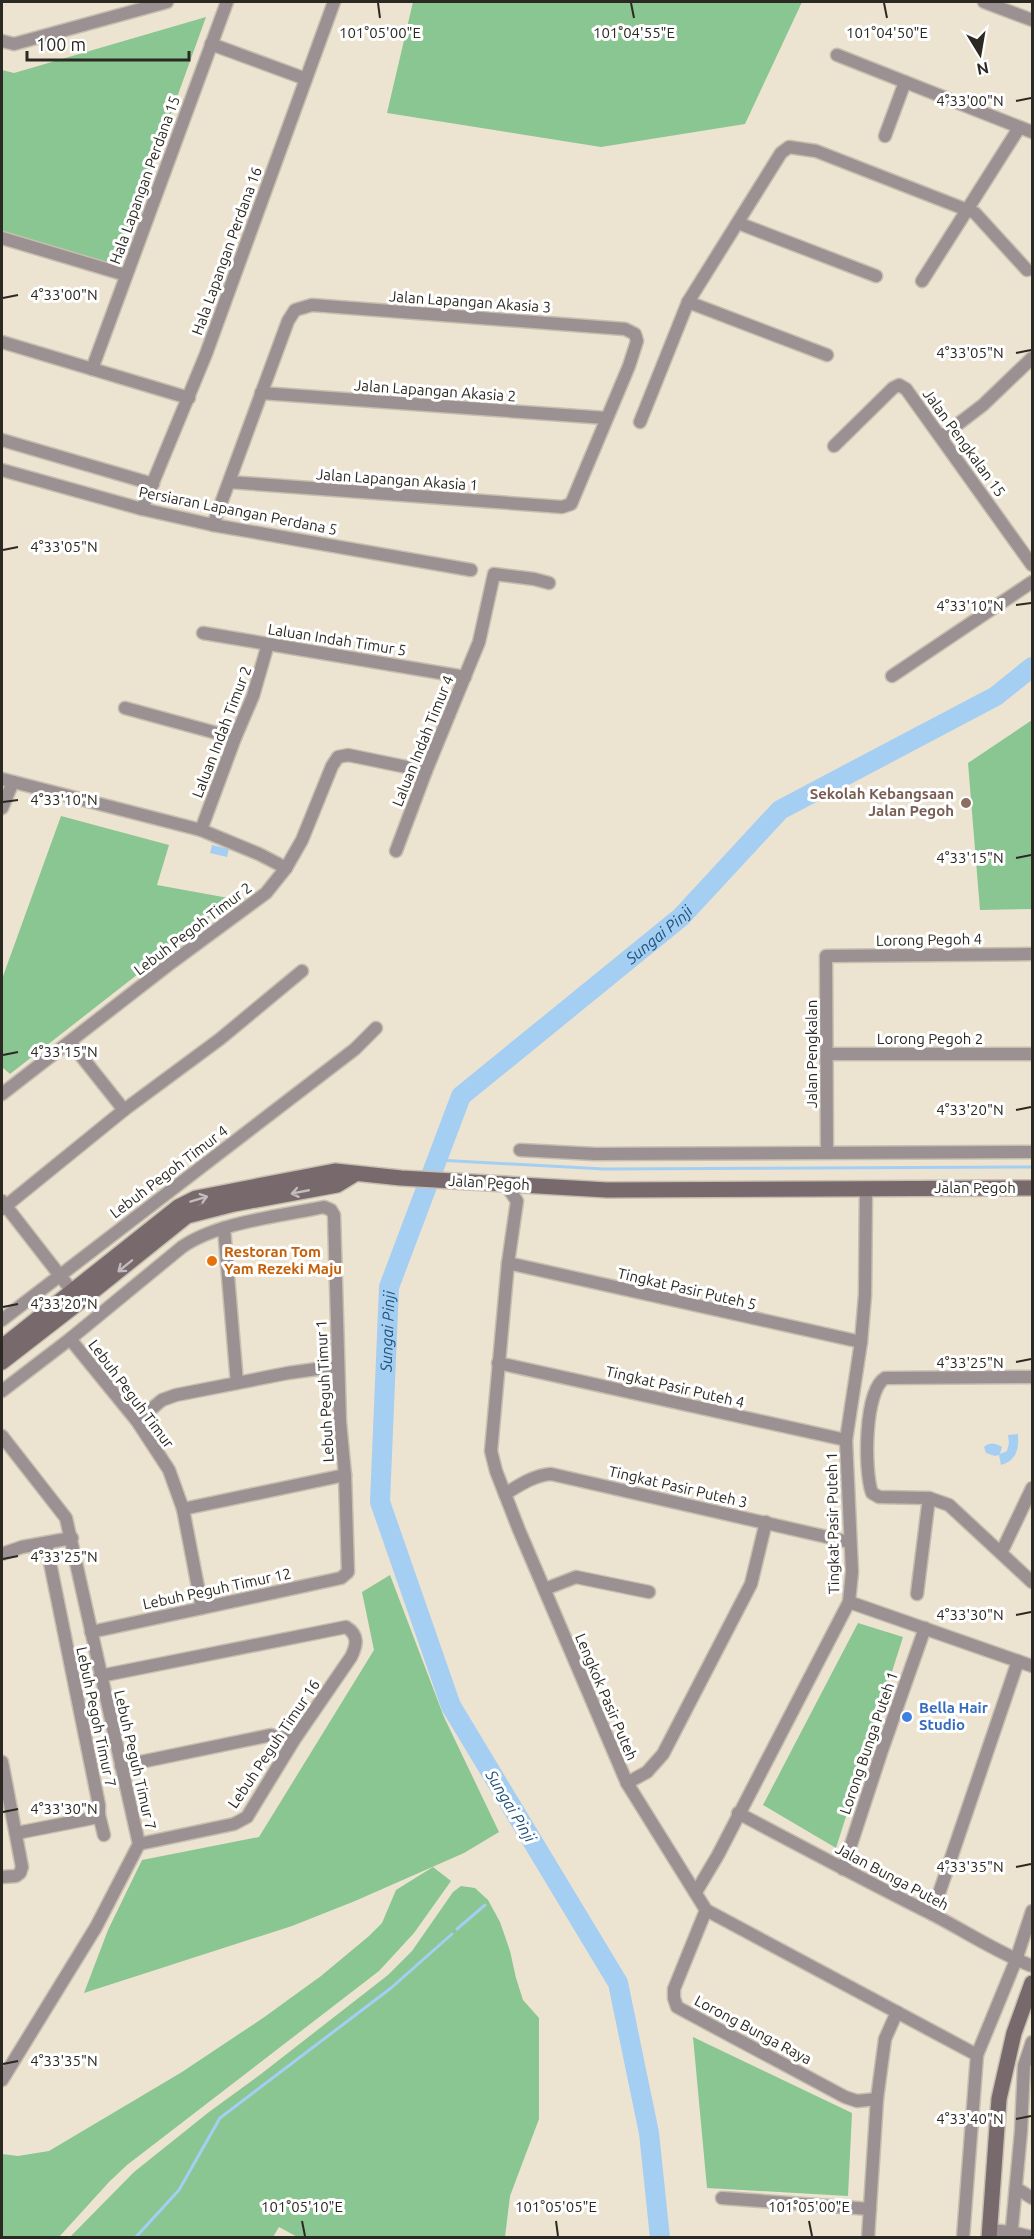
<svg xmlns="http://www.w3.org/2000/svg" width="1034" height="2239" font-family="Ubuntu,sans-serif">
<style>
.green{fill:#89c692}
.water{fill:#a5cef3}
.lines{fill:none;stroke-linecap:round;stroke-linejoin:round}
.stream{stroke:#a5cef3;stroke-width:3}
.river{stroke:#a5cef3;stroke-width:20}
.street-casing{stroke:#c6beae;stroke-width:15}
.secondary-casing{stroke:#c6beae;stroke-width:18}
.street{stroke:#9b9193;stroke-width:12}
.secondary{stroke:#77696c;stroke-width:15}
.oneway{stroke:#c2bcbd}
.ticks{fill:none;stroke:#2c2922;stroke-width:2}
.education-dot{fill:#8d6e63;stroke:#fff;stroke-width:2}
.food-dot{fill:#e8710a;stroke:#fff;stroke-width:2}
.shop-dot{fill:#3f7fe0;stroke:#fff;stroke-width:2}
.labels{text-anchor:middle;stroke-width:6;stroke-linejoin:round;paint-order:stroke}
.street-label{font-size:15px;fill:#2c2922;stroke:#fff}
.education-label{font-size:15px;font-weight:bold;fill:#785e54;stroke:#fff;text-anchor:end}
.food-label{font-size:15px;font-weight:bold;fill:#c56008;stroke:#fff;text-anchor:start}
.shop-label{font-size:15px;font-weight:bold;fill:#366cbe;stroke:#fff;text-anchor:start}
.water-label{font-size:16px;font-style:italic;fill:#1e5179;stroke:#fff}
.ticks-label{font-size:15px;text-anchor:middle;fill:#2c2922;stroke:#fff;stroke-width:6;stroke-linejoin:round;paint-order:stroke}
</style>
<rect width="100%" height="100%" fill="#ede3d1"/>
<g class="green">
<path d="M413,2H802L745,124L601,147L387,113Z"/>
<path d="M206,17L116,266L2,234V70L14,73Z"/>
<path d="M1032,720V909L980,910L968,763Z"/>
<path d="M61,816L169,845L157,885L234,899L10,1074L2,1067V979Z"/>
<path d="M390,1575L444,1717L499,1832L464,1853L355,1901L292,1926L84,1993L108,1930L142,1860L259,1837L374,1650L362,1592Z"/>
<path d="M858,1623L903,1637L836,1848L763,1805Z"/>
<path d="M433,1867L451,1881L414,1933L379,1971L127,2165L109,2182L59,2237H2V2154L18,2156L49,2151L182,2072L263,2018L321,1976L369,1936L382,1923L396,1890Z"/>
<path d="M461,1886L475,1888L488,1900L500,1922L510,1951L516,1978L523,2000L539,2018V2119L510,2196L505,2237L299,2238L279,2227L273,2237H70L134,2172L209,2112L261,2074L388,1975L412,1951L453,1892Z"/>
<path d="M693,2037L852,2113L848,2196L707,2188Z"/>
</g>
<g class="water">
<path d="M212,845L229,849L227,857L210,853Z"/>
<path d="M1018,1434C1019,1448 1017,1461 1001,1465L999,1455L995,1456L986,1453L984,1447C990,1442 995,1443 1002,1447L1000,1454L1007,1451L1009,1443L1008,1435Z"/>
</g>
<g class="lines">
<g class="stream">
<path d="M437,1160L604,1169L1032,1167"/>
<path d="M457,1929L485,1905"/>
<path d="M135,2238L179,2190L220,2118L391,1988L452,1934"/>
</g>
<path class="river" id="s1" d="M660,2238L649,2133L618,1983L451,1706L380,1502L389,1287L461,1096L681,917L780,810L996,696L1032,667"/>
<defs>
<g id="street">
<path d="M984,2L1032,20"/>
<path d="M2,41L14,44L167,2"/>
<path d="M211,44L306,79"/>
<path d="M837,55L1032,132"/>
<path d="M885,136L905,82"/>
<path d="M738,223L876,276"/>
<path d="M2,238L126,275"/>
<path d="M922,281L1019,128"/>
<path d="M688,302L827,355"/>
<path d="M2,342L189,398"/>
<path d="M92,369L227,2"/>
<path d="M261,393L606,418"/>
<path d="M640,422L688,302L781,153L789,147L816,151L975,213L1027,270"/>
<path d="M941,437L983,405L1032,358"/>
<path d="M2,440L153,484"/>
<path d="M834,446L893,388L899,385L906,389L1032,565"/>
<path d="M2,470L142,509L213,525L471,570"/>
<path d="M142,509L206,354L334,2"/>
<path d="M213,525C238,457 263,389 288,321L295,310L312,305L625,329L635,334L637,341L629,366L571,504L562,507L229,482"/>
<path d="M203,633L465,677"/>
<path d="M892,676L1032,582"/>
<path d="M125,708L235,738"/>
<path d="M2,779L201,830L259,854L286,868"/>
<path d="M2,808L13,782"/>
<path d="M201,830L235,738L253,696L268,644"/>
<path d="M396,851L426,771L479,642L494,574L534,579L549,583"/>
<path d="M70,1042L124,1110"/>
<path d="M828,1054H1032"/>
<path d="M2,1094L167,966L266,893L286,868L302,840L332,766L338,757L348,755L426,771"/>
<path d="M520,1150L595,1154L1032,1152"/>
<path d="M827,1152L826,956L1032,954"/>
<path d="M505,1184L517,1201L508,1263L491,1451L496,1471L519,1530L627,1783L706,1910L977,2055"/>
<path d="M2,1201L72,1291"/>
<path d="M2,1209L124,1110L220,1039L302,971"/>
<path d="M224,1228L237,1383"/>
<path d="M508,1263L861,1342"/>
<path d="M2,1320L355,1049L376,1028"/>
<path d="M70,1339L137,1421L169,1470L183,1509L202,1608"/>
<path d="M498,1363L846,1440"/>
<path d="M1032,1377L885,1378C864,1391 864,1471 872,1493L879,1497L929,1498L949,1505L1032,1582"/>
<path d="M2,1391L70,1339L182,1247C218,1222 281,1216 324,1207L331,1210L334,1215L340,1422L345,1475L348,1572L341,1578L91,1632"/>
<path d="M137,1421L162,1400L176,1395L288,1373L338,1366"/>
<path d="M2,1436L66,1518L139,1844L96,1927L2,2080"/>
<path d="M505,1494C518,1486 534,1475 551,1474L849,1542"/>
<path d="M183,1509L345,1475"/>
<path d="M1001,1553L1032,1488"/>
<path d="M2,1554L22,1547L72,1538"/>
<path d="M545,1589L576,1577L649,1592"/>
<path d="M917,1594L929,1498"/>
<path d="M849,1602L1032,1666"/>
<path d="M100,1676L346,1627C359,1635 357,1645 351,1657L294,1740L247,1817L234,1824L139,1844"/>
<path d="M2,1762L22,1867L20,1873L16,1876L2,1877"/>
<path d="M121,1766L271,1735L294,1740"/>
<path d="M627,1783L647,1772L663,1754L751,1584L766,1522"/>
<path d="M738,1813C802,1847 866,1881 930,1913C965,1931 996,1952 1032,1966"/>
<path d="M99,1815L104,1835"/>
<path d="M17,1833L93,1818L99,1815V1805L46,1543"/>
<path d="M843,1869L882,1750L925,1628"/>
<path d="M696,1892L718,1855L849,1602L852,1572L846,1440L861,1342L865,1295L866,1188"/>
<path d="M706,1910L674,1989V1998L677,2007L845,2097L857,2101L877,2099"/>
<path d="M932,1914L1018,1661"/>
<path d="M1016,2188L1032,2198"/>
<path d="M722,2198L870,2209"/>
<path d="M989,2230L1011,2232L1032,2237"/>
<path d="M868,2238L877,2099L885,2039L897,2012"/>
<path d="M963,2238L977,2055L1016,1960L1032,1911"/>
<path d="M1011,2238L1021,2131L1024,2066L1032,2042"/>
</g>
<g id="secondary">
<path d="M2,1347L178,1207L196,1198L335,1171L401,1178L607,1190L1032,1188"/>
<path d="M2,1362L82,1300L187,1216L234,1204L337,1185L355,1174"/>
<path d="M989,2238L999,2099L1014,2033L1032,1983"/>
</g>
</defs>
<use href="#street" class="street-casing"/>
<use href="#secondary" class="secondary-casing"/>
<use href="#street" class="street"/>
<use href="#secondary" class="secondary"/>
</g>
<defs><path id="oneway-shaft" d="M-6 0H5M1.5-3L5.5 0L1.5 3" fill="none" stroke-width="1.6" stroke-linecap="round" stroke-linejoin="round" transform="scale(1.5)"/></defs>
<g class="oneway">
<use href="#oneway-shaft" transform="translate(300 1192) rotate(169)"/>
<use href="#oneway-shaft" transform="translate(199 1199) rotate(-17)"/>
<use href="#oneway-shaft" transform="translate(125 1266) rotate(141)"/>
</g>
<path class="ticks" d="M378,3L380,18M631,3L634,18M884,3L887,18M1016,101L1031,98M3,298L18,295M1016,353L1031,350M3,550L18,547M1016,605L1031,603M3,802L18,800M1016,858L1031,855M3,1055L18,1052M1016,1110L1031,1107M3,1307L18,1304M1016,1362L1031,1359M3,1559L18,1556M1016,1615L1031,1612M3,1812L18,1809M1016,1867L1031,1864M3,2064L18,2061M1016,2119L1031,2116M302,2221L305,2236M556,2221L558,2236M809,2221L812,2236"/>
<circle class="education-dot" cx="966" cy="803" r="6"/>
<circle class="food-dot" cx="212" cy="1261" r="6"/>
<circle class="shop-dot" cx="907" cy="1717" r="6"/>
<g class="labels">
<g class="street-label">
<text transform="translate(145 180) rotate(-70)" y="5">Hala Lapangan Perdana 15</text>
<text transform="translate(227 251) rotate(-70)" y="5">Hala Lapangan Perdana 16</text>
<text transform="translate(470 302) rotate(4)" y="5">Jalan Lapangan Akasia 3</text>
<text transform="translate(435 391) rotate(4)" y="5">Jalan Lapangan Akasia 2</text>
<text transform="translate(964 443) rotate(54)" y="5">Jalan Pengkalan 15</text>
<text transform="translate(397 480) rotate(4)" y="5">Jalan Lapangan Akasia 1</text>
<text transform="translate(238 511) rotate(11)" y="5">Persiaran Lapangan Perdana 5</text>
<text transform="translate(337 640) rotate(9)" y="5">Laluan Indah Timur 5</text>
<text transform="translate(222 732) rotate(-69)" y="5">Laluan Indah Timur 2</text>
<text transform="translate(423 741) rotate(-68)" y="5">Laluan Indah Timur 4</text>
<text transform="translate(193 929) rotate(-37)" y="5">Lebuh Pegoh Timur 2</text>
<text transform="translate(929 940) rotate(-1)" y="5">Lorong Pegoh 4</text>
<text x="930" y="1044">Lorong Pegoh 2</text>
<text transform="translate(812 1054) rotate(-90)" y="5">Jalan Pengkalan</text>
<text transform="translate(169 1172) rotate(-37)" y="5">Lebuh Pegoh Timur 4</text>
<text transform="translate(489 1183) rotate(3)" y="5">Jalan Pegoh</text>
<text x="975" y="1193">Jalan Pegoh</text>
<text transform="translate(687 1289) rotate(13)" y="5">Tingkat Pasir Puteh 5</text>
<text transform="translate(675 1387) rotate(13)" y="5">Tingkat Pasir Puteh 4</text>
<text transform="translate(325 1391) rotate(-93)" y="5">Lebuh Peguh Timur 1</text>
<text transform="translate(131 1394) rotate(53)" y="5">Lebuh Peguh Timur</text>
<text transform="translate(678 1487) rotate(13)" y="5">Tingkat Pasir Puteh 3</text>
<text transform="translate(833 1523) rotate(-91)" y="5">Tingkat Pasir Puteh 1</text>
<text transform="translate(217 1589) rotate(-12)" y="5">Lebuh Peguh Timur 12</text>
<text transform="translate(606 1697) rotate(67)" y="5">Lengkok Pasir Puteh</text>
<text transform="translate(96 1717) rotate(78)" y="5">Lebuh Pegoh Timur 7</text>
<text transform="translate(869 1743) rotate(-71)" y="5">Lorong Bunga Puteh 1</text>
<text transform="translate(274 1744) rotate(-56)" y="5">Lebuh Peguh Timur 16</text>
<text transform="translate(135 1760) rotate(77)" y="5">Lebuh Peguh Timur 7</text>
<text transform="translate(892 1877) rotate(28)" y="5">Jalan Bunga Puteh</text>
<text transform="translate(753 2030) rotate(28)" y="5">Lorong Bunga Raya</text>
</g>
<g class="education-label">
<text x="954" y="799">Sekolah Kebangsaan<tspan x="954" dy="17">Jalan Pegoh</tspan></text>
</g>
<g class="food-label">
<text x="224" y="1257">Restoran Tom<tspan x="224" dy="17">Yam Rezeki Maju</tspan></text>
</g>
<g class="shop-label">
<text x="919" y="1713">Bella Hair<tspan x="919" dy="17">Studio</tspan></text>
</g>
<g class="water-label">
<text dy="6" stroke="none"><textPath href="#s1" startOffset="1473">Sungai Pinji</textPath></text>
<text dy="6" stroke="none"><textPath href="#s1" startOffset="969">Sungai Pinji</textPath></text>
<text transform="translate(511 1806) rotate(59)" y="6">Sungai Pinji</text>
</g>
</g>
<g class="ticks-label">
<text x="380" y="38">101°05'00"E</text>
<text x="634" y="38">101°04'55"E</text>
<text x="887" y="38">101°04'50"E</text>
<text x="970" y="106">4°33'00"N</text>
<text x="64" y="300">4°33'00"N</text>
<text x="970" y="358">4°33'05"N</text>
<text x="64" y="552">4°33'05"N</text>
<text x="970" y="611">4°33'10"N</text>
<text x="64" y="805">4°33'10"N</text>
<text x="970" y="863">4°33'15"N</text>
<text x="64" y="1057">4°33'15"N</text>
<text x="970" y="1115">4°33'20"N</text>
<text x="64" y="1309">4°33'20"N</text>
<text x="970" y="1368">4°33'25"N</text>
<text x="64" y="1562">4°33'25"N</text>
<text x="970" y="1620">4°33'30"N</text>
<text x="64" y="1814">4°33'30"N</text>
<text x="970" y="1872">4°33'35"N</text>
<text x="64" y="2066">4°33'35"N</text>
<text x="970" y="2124">4°33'40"N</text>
<text x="302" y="2212">101°05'10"E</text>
<text x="556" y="2212">101°05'05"E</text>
<text x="809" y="2212">101°05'00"E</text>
</g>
<rect width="1034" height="2239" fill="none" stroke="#2c2922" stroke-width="6"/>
<g transform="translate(980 54) rotate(169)" stroke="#ffffff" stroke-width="4.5" paint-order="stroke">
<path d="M0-4.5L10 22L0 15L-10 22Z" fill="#2c2922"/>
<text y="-9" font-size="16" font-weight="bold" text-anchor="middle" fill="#2c2922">N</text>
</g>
<path d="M27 51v9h162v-9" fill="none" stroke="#2c2922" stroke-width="3"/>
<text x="36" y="51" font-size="18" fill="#2c2922" stroke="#ffffff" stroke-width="4.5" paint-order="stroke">100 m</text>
</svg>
